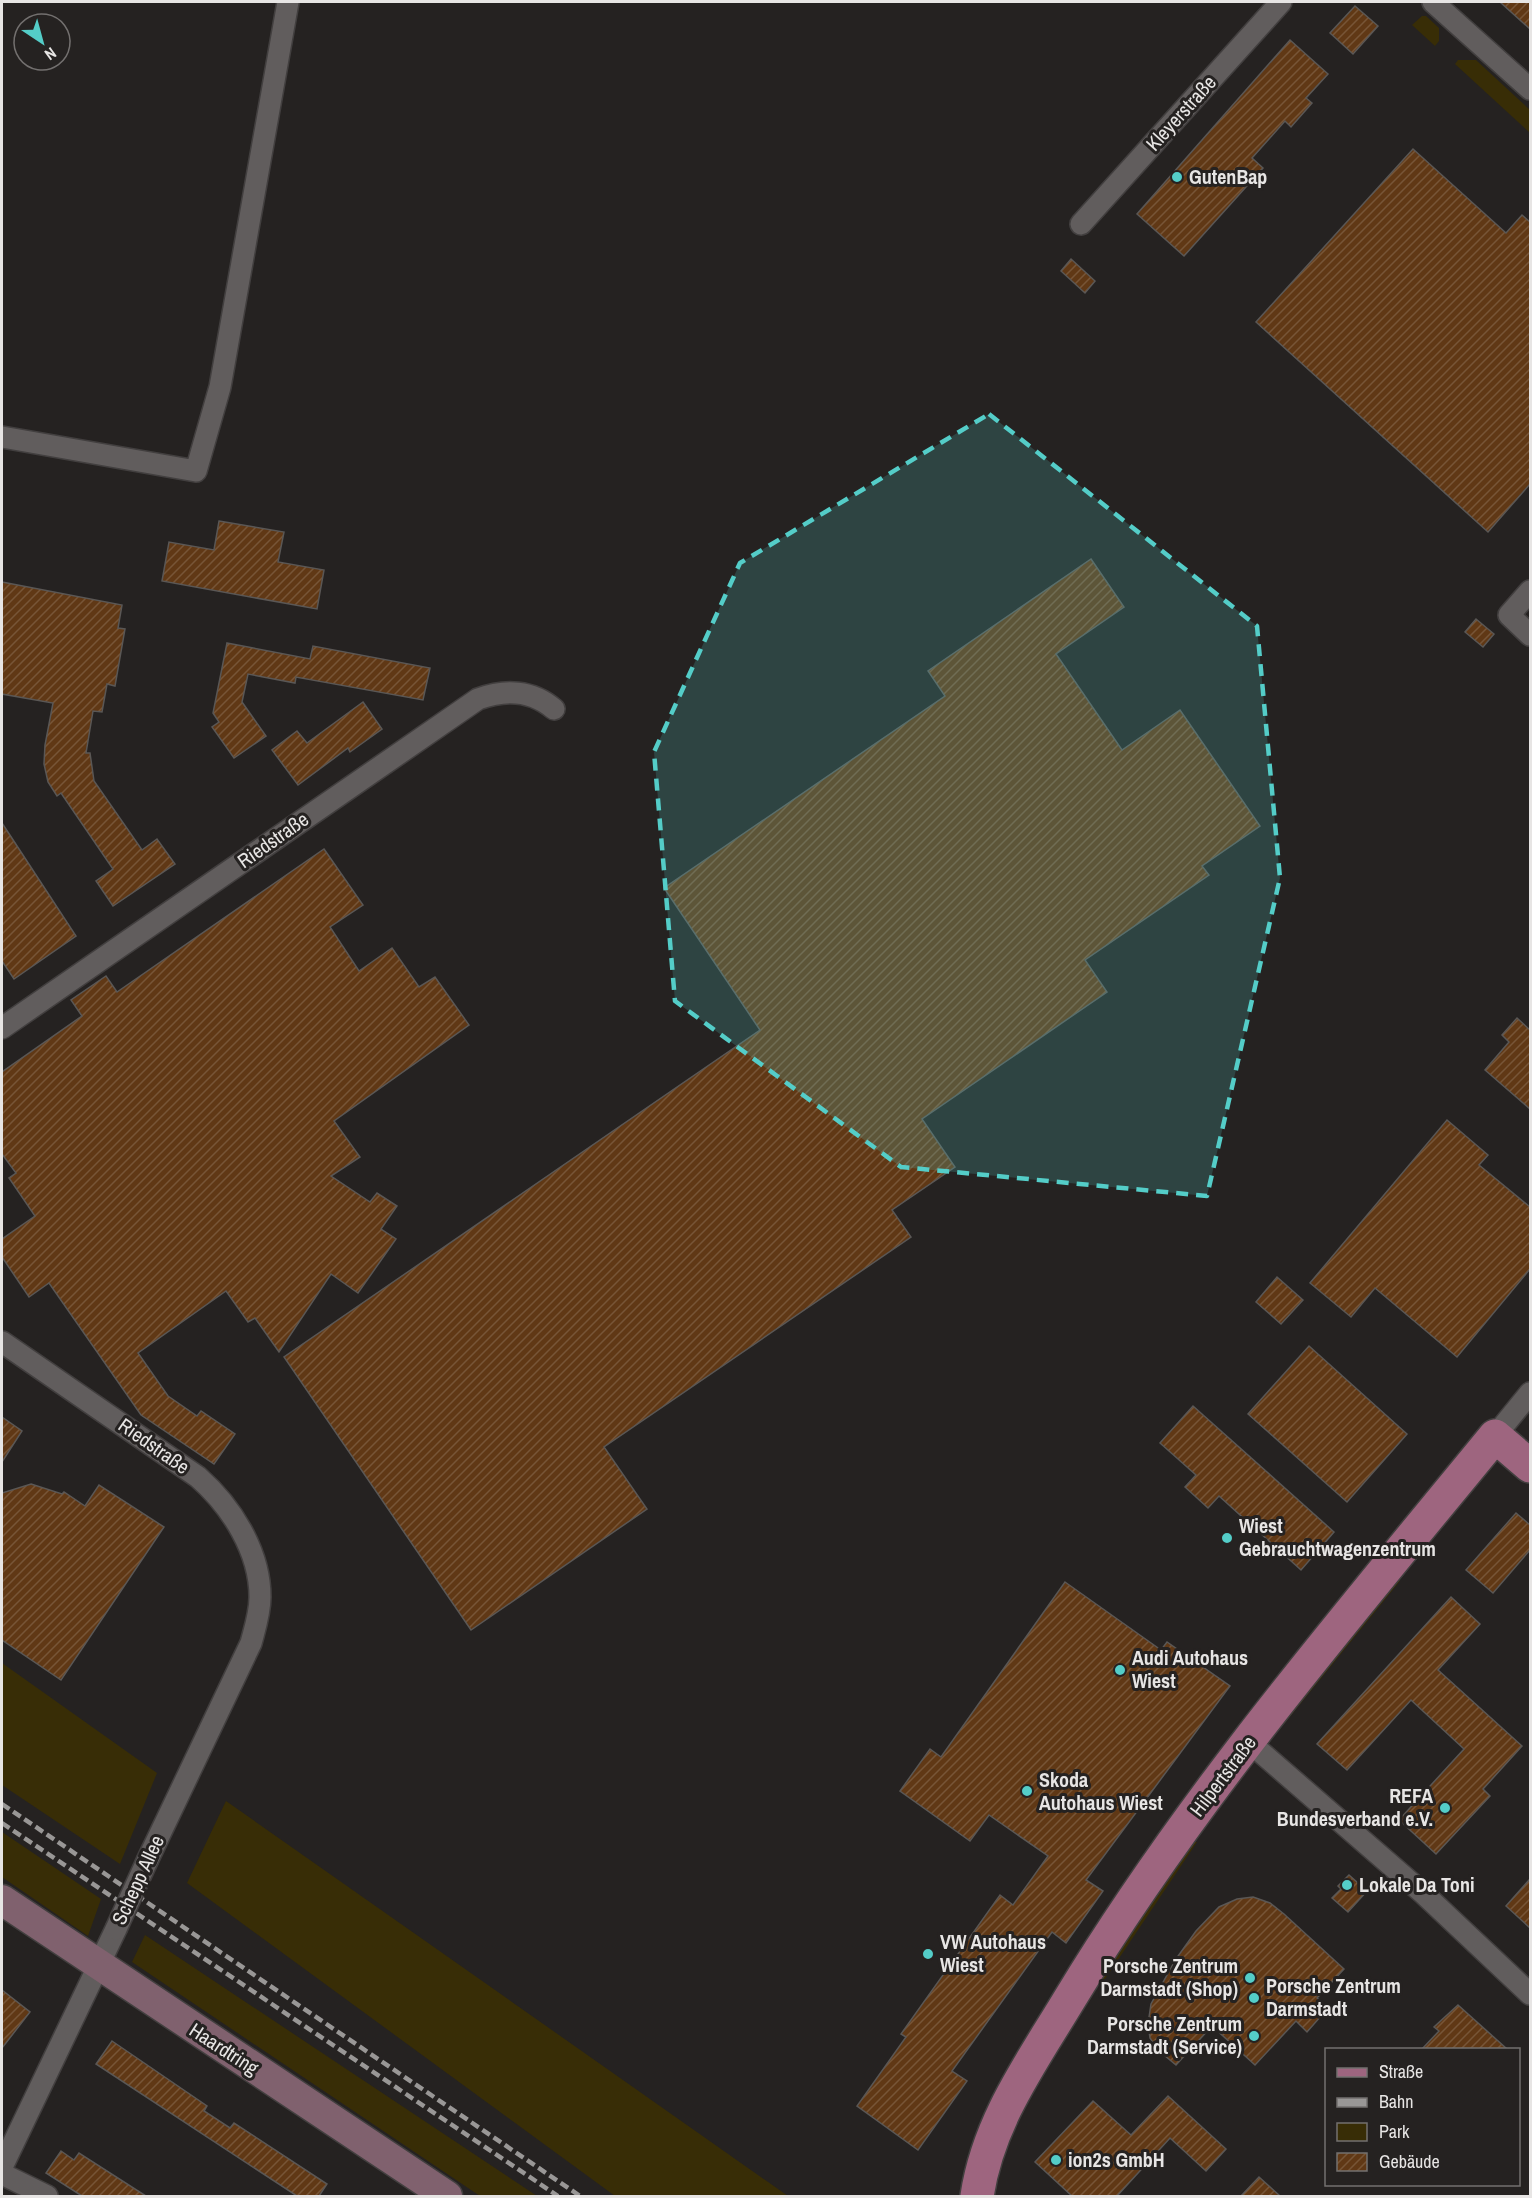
<svg xmlns="http://www.w3.org/2000/svg" width="1532" height="2198" font-family="'Archivo Narrow',sans-serif">
<style>
.green{fill:#382d06}
.building{fill:url(#building-hatch);stroke:#5a5755;stroke-width:1.5}
.lines{fill:none;stroke-linecap:round;stroke-linejoin:round}
.street-casing{stroke:#423f3f;stroke-width:24}
.secondary-casing{stroke:#423f3f;stroke-width:33}
.primary-casing{stroke:#423f3f;stroke-width:36}
.street{stroke:#615d5d;stroke-width:21}
.secondary{stroke:#80616e;stroke-width:30}
.primary{stroke:#9e657f;stroke-width:33}
.rail{stroke:#999796;stroke-width:4.5;stroke-dasharray:9 4.5;stroke-linecap:butt}
.street-bridge-casing{stroke:#423f3f;stroke-width:24;stroke-linecap:butt}
.street-bridge{stroke:#615d5d;stroke-width:21}
.marked{fill:#54cdc8;fill-opacity:0.2;stroke:#54cdc8;stroke-width:4.5;stroke-dasharray:12 8;stroke-linejoin:round}
.poi-dot{fill:#54cdc8;stroke:#252221;stroke-width:2}
.labels{text-anchor:middle;stroke-width:6;stroke-linejoin:round;paint-order:stroke}
.street-label{font-size:20px;fill:#e7e5e4;stroke:#252221}
.poi-label{font-size:20px;font-weight:bold;fill:#e7e5e4;stroke:#252221;text-anchor:start}
</style>
<defs>
<pattern id="building-hatch" width="6" height="6" patternUnits="userSpaceOnUse" patternTransform="scale(1.5)"><rect width="6" height="6" fill="#603815"/><path d="M-1 1l2-2M0 6l6-6M5 7l2-2" fill="none" stroke="#775537"/></pattern>
</defs>
<rect width="100%" height="100%" fill="#252221"/>
<g class="green">
<path d="M1422,16H1426L1439,28V41L1435,46L1412,25Z"/>
<path d="M1458,60H1476L1530,110V133L1455,64Z"/>
<path d="M1395,1577L1400,1581L1284,1724L1283,1716Z"/>
<path d="M2,1663L157,1773L120,1864L2,1785Z"/>
<path d="M226,1801L788,2196H615L187,1883Z"/>
<path d="M2,1832L101,1899L88,1936L2,1877Z"/>
<path d="M1190,1842H1197L1103,1982L1101,1976Z"/>
<path d="M145,1935L537,2196H480L132,1962Z"/>
</g>
<g class="building">
<path d="M1500,2H1530V29Z"/>
<path d="M1355,6L1378,26L1353,54L1330,33Z"/>
<path d="M1290,40L1328,74L1306,98L1312,103L1291,127L1285,121L1252,158L1263,168L1184,256L1137,214Z"/>
<path d="M1413,149L1506,233L1522,215L1530,222V484L1488,532L1256,322Z"/>
<path d="M1071,259L1095,281L1085,293L1061,271Z"/>
<path d="M219,521L284,532L278,562L324,570L317,609L162,581L169,542L214,550Z"/>
<path d="M1091,559L1124,607L1056,654L1122,750L1180,710L1260,826L1202,866L1209,875L1085,960L1107,992L922,1119L955,1167L892,1210L911,1237L604,1447L647,1509L471,1630L284,1357L760,1030L664,888L945,696L928,671Z"/>
<path d="M2,582L122,605L118,628L125,629L115,686L107,684L102,712L93,711L86,753H90L94,781L142,850L157,839L175,864L113,906L96,881L113,869L61,793L57,796L48,782L44,764L45,745L53,703L2,694Z"/>
<path d="M1476,619L1494,634L1483,647L1465,632Z"/>
<path d="M227,643L310,659L313,646L430,668L423,700L296,677L295,683L248,674L242,702L266,736L234,758L212,727L219,722L213,713Z"/>
<path d="M363,702L382,729L350,752L348,748L298,785L272,750L297,731L307,743Z"/>
<path d="M2,823L76,936L14,979L2,961Z"/>
<path d="M324,849L363,905L330,927L359,971L392,948L419,987L435,977L469,1025L334,1121L360,1157L331,1176L370,1202L377,1193L397,1206L381,1229L396,1239L358,1293L331,1274L279,1352L255,1318L248,1322L226,1291L138,1353L168,1396L197,1416L201,1411L235,1434L214,1464L141,1415L49,1283L29,1297L2,1257V1239L35,1216L9,1178L16,1173L2,1154V1072L82,1016L71,1000L106,976L117,992Z"/>
<path d="M1517,1018L1530,1030V1109L1485,1070L1509,1042L1502,1035Z"/>
<path d="M1447,1120L1488,1155L1479,1165L1530,1207V1269L1457,1357L1375,1288L1351,1317L1310,1283Z"/>
<path d="M1277,1277L1303,1300L1281,1324L1256,1302Z"/>
<path d="M1309,1346L1407,1434L1347,1502L1248,1414Z"/>
<path d="M1193,1406L1334,1532L1301,1570L1219,1496L1208,1508L1185,1487L1196,1475L1160,1443Z"/>
<path d="M2,1417L22,1431L2,1462Z"/>
<path d="M31,1484L62,1494L64,1492L85,1506L99,1485L164,1527L61,1680L2,1640V1493Z"/>
<path d="M1516,1513L1530,1525V1550L1493,1593L1466,1570Z"/>
<path d="M1065,1582L1161,1650L1167,1642L1230,1686L1086,1880L1103,1891L1066,1943L1052,1932L952,2071L967,2081L918,2150L857,2106L906,2037L901,2034L1000,1895L1013,1905L1048,1856L989,1815L970,1841L900,1791L930,1749L941,1757Z"/>
<path d="M1451,1597L1480,1624L1438,1670L1522,1746L1483,1789L1490,1796L1436,1854L1399,1820L1464,1749L1411,1700L1347,1770L1317,1744Z"/>
<path d="M1349,1875L1367,1891L1348,1912L1332,1898L1341,1889L1338,1886Z"/>
<path d="M1530,1879V1928L1506,1906Z"/>
<path d="M1253,1897L1270,1903L1284,1914L1344,1969L1317,1998L1328,2008L1307,2032L1296,2021L1255,2065L1212,2026L1176,2065L1158,2050L1150,2038L1148,2024L1151,2004L1176,1959L1196,1931L1219,1907L1237,1899Z"/>
<path d="M2,1990L30,2012L2,2048Z"/>
<path d="M1458,2005L1507,2049H1422L1439,2031L1434,2027Z"/>
<path d="M112,2041L207,2106L204,2111L230,2128L234,2123L327,2184L319,2196H297L96,2064Z"/>
<path d="M1168,2096L1226,2149L1206,2171L1170,2138L1117,2196H1072L1035,2162L1093,2101L1131,2135Z"/>
<path d="M61,2151L74,2160L79,2153L146,2196H82L46,2173Z"/>
<path d="M1259,2177L1280,2196H1241Z"/>
</g>
<g class="lines">
<defs>
<g id="street">
<path d="M1433,2L1530,89"/>
<path d="M1081,224L1281,2"/>
<path d="M2,437L196,471L220,387L288,2"/>
<path d="M1530,591L1509,615L1530,635"/>
<path d="M2,1028L478,699C505,689 532,690 554,709"/>
<path d="M2,1342L198,1477C231,1506 260,1551 260,1597C260,1613 255,1628 251,1643L148,1859"/>
<path d="M1495,1436L1530,1393"/>
<path d="M1248,1741L1424,1894L1530,1994"/>
<path d="M2,2167L116,1929"/>
<path d="M2,2174L47,2196"/>
</g>
<path id="secondary" d="M2,1900L447,2196"/>
<path id="primary" d="M977,2196C988,2122 1031,2063 1069,2000C1191,1798 1346,1618 1495,1436L1530,1466"/>
</defs>
<use href="#street" class="street-casing"/>
<use href="#secondary" class="secondary-casing"/>
<use href="#primary" class="primary-casing"/>
<use href="#street" class="street"/>
<use href="#secondary" class="secondary"/>
<use href="#primary" class="primary"/>
<g class="rail">
<path d="M2,1804L580,2196"/>
<path d="M2,1823L558,2196"/>
</g>
<defs>
<path id="street-bridge" d="M116,1929L148,1859"/>
</defs>
<use href="#street-bridge" class="street-bridge-casing"/>
<use href="#street-bridge" class="street-bridge"/>
</g>
<path class="marked" d="M989,414L1257,626L1280,878L1207,1196L901,1167L675,1001L654,752L740,563Z"/>
<g class="poi-dot">
<circle cx="1177" cy="177" r="6"/>
<circle cx="1227" cy="1538" r="6"/>
<circle cx="1120" cy="1670" r="6"/>
<circle cx="1027" cy="1791" r="6"/>
<circle cx="1445" cy="1808" r="6"/>
<circle cx="1347" cy="1885" r="6"/>
<circle cx="928" cy="1954" r="6"/>
<circle cx="1250" cy="1978" r="6"/>
<circle cx="1254" cy="1998" r="6"/>
<circle cx="1254" cy="2036" r="6"/>
<circle cx="1056" cy="2160" r="6"/>
</g>
<g class="labels">
<g class="street-label">
<text transform="translate(1181 113) rotate(-48)" y="7">Kleyerstraße</text>
<text transform="translate(273 840) rotate(-35)" y="7">Riedstraße</text>
<text transform="translate(154 1446) rotate(35)" y="7">Riedstraße</text>
<text transform="translate(1223 1776) rotate(-53)" y="7">Hilpertstraße</text>
<text transform="translate(138 1880) rotate(-65)" y="7">Schepp Allee</text>
<text transform="translate(224 2049) rotate(33)" y="7">Haardtring</text>
</g>
<g class="poi-label">
<text x="1189" y="184">GutenBap</text>
<text x="1239" y="1533">Wiest<tspan x="1239" dy="23">Gebrauchtwagenzentrum</tspan></text>
<text x="1132" y="1665">Audi Autohaus<tspan x="1132" dy="23">Wiest</tspan></text>
<text x="1039" y="1787">Skoda<tspan x="1039" dy="23">Autohaus Wiest</tspan></text>
<text x="1433" y="1803" text-anchor="end">REFA<tspan x="1433" dy="23">Bundesverband e.V.</tspan></text>
<text x="1359" y="1892">Lokale Da Toni</text>
<text x="940" y="1949">VW Autohaus<tspan x="940" dy="23">Wiest</tspan></text>
<text x="1238" y="1973" text-anchor="end">Porsche Zentrum<tspan x="1238" dy="23">Darmstadt (Shop)</tspan></text>
<text x="1266" y="1993">Porsche Zentrum<tspan x="1266" dy="23">Darmstadt</tspan></text>
<text x="1242" y="2031" text-anchor="end">Porsche Zentrum<tspan x="1242" dy="23">Darmstadt (Service)</tspan></text>
<text x="1068" y="2167">ion2s GmbH</text>
</g>
</g>
<rect width="1532" height="2198" fill="none" stroke="#e7e5e4" stroke-width="6"/>
<rect x="1325" y="2048" width="195" height="138" fill="#252221" stroke="#73706f" stroke-width="1.5"/>
<rect x="1337" y="2068" width="30" height="9" fill="#9e657f" stroke="#73706f" stroke-width="1.5"/>
<text x="1379" y="2078" font-size="18" fill="#e7e5e4">Straße</text>
<rect x="1337" y="2098" width="30" height="9" fill="#999796" stroke="#73706f" stroke-width="1.5"/>
<text x="1379" y="2108" font-size="18" fill="#e7e5e4">Bahn</text>
<rect x="1337" y="2123" width="30" height="18" fill="#382d06" stroke="#73706f" stroke-width="1.5"/>
<text x="1379" y="2138" font-size="18" fill="#e7e5e4">Park</text>
<rect x="1337" y="2153" width="30" height="18" fill="url(#building-hatch)" stroke="#73706f" stroke-width="1.5"/>
<text x="1379" y="2168" font-size="18" fill="#e7e5e4">Gebäude</text>
<g transform="translate(42 42) rotate(144)"><circle r="28" fill="#252221" stroke="#73706f" stroke-width="1.5"/>
<path d="M0-4.5L10 22L0 15L-10 22Z" fill="#54cdc8"/>
<text y="-9" font-size="16" font-weight="bold" text-anchor="middle" fill="#e7e5e4">N</text>
</g>
</svg>
